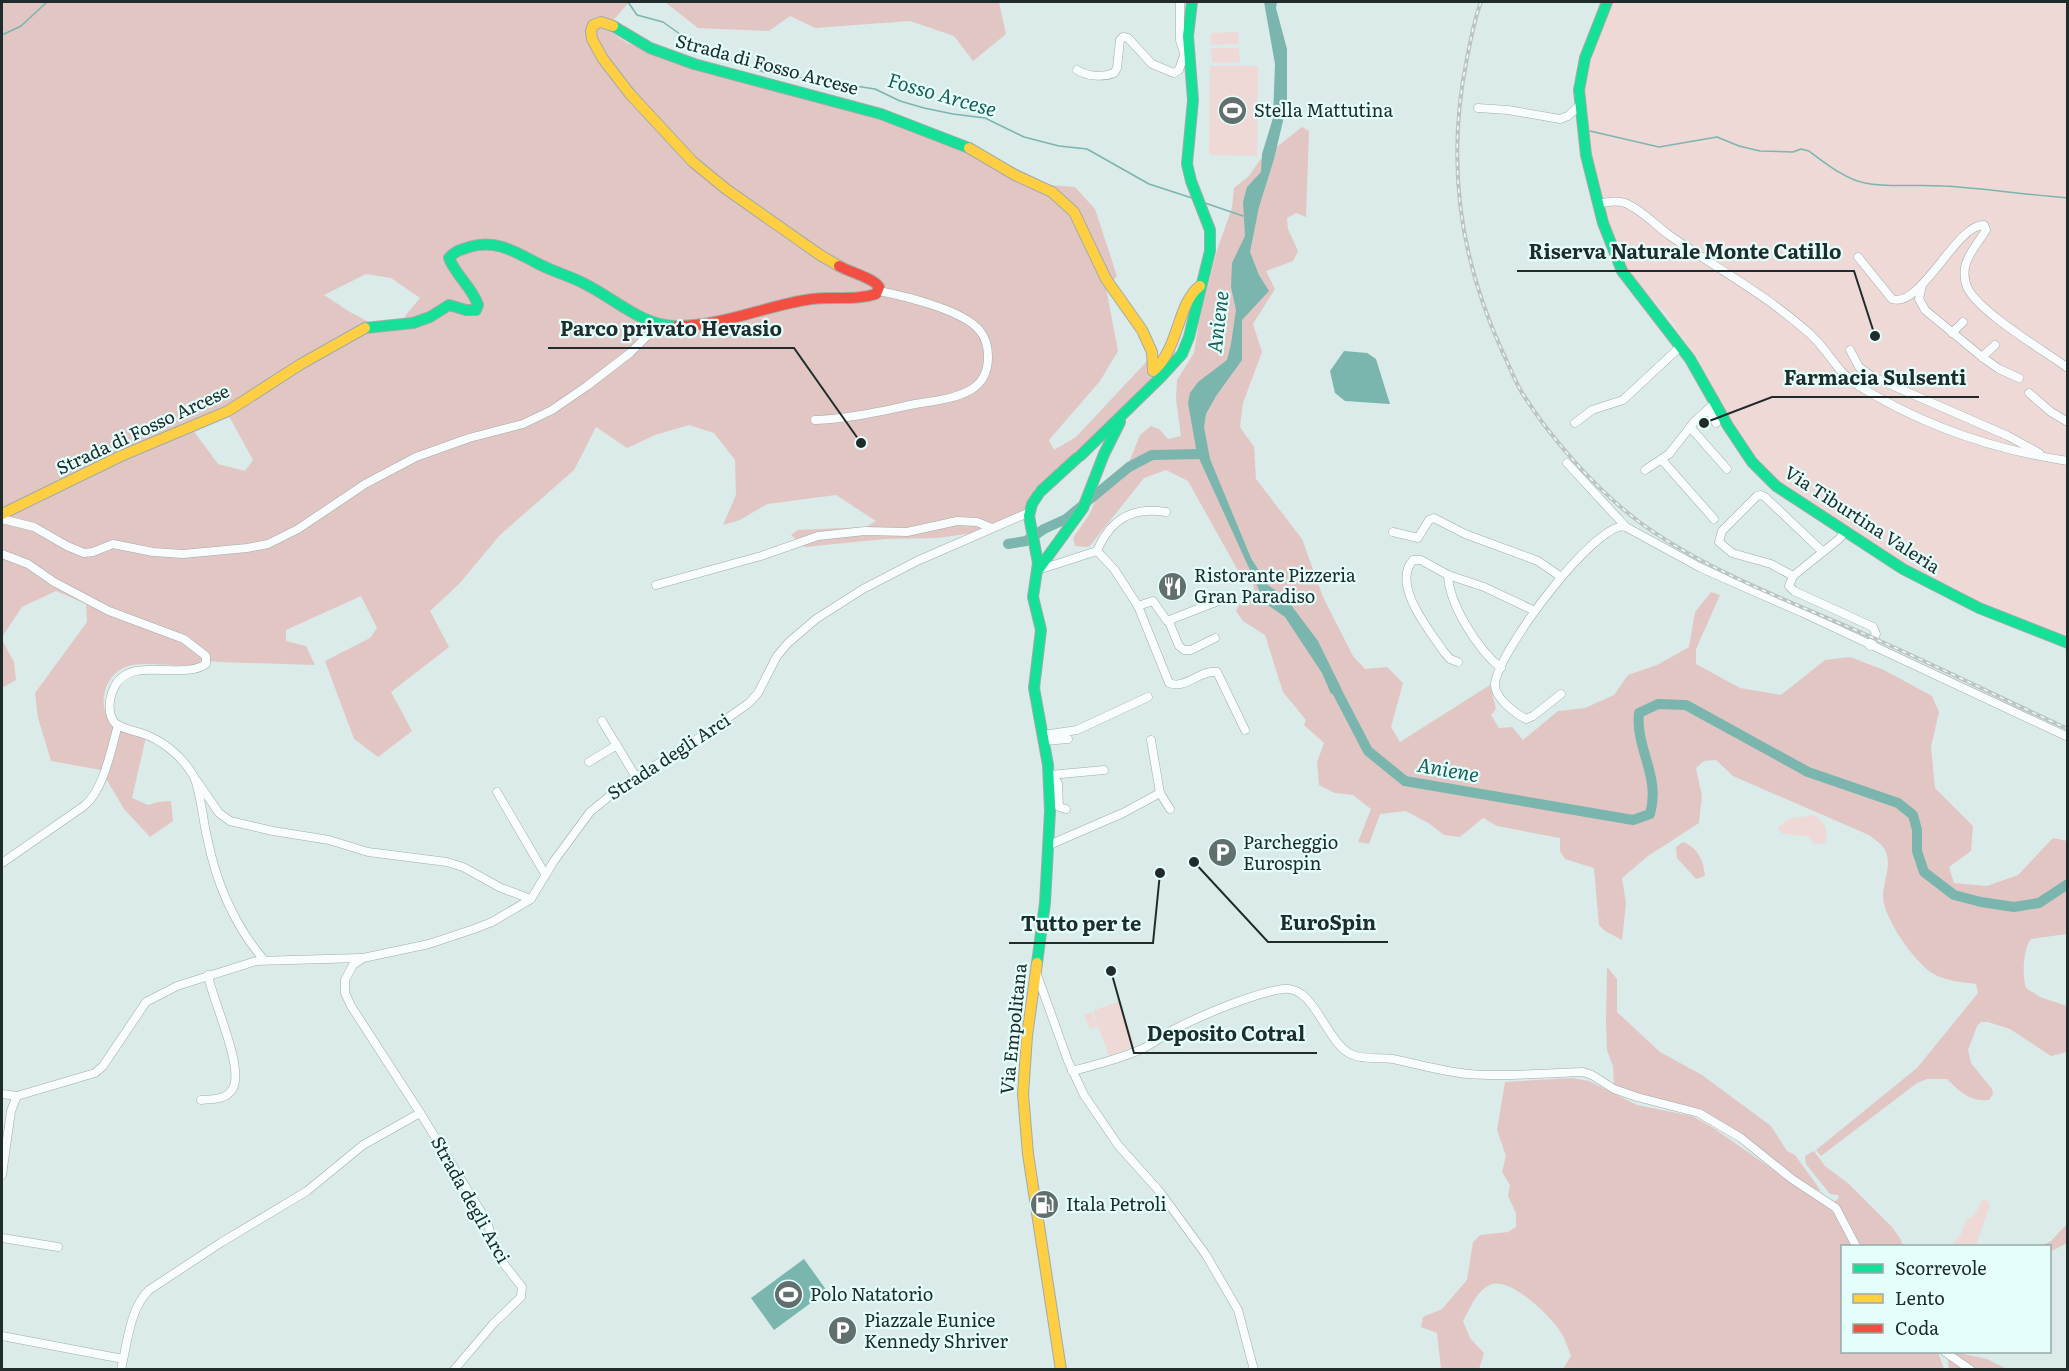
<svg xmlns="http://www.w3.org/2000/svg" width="2069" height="1371" font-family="Literata,serif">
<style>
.green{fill:#eed9d7}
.forest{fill:#e2c6c4;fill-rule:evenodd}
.water{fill:#7ab5ae}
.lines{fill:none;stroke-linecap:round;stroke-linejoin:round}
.stream{stroke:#7ab5ae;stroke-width:1.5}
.river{stroke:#7ab5ae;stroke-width:10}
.street-casing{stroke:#9facaa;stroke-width:9}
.fast-casing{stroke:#9facaa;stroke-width:12}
.slow-casing{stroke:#9facaa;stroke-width:12}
.jam-casing{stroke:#9facaa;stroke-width:12}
.street{stroke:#f9fcfc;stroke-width:8}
.fast{stroke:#16e098;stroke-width:10}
.slow{stroke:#ffcf43;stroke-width:10}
.jam{stroke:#f24e42;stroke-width:10}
.rail-casing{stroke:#bec2c2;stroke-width:4}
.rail{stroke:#e4fffb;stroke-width:1.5;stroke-dasharray:4.5;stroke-linecap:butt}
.labels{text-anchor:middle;stroke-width:4.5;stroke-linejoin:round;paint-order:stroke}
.street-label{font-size:18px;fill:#202c2b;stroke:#e4fffb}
.poi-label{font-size:18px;fill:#202c2b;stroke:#e4fffb;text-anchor:start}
.water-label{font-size:20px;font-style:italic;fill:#1d5d57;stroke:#e4fffb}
.leader{fill:none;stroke:#202c2b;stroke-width:2}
.callout-dot{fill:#202c2b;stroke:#e4fffb;stroke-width:2}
.callout-label{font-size:20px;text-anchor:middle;font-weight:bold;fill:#202c2b;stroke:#e4fffb;stroke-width:4.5;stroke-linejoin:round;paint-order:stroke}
</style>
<rect width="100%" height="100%" fill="#daebe9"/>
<g class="green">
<path d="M1611,2H2067V636L1988,607L1887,554L1766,472L1728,418L1698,359L1666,314L1626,270L1610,231L1593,172L1583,84Z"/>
<path d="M1238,32L1239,44L1211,45V33Z"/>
<path d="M1211,48H1239L1240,62L1212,63Z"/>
<path d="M1210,66H1258L1257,156L1209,155Z"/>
<path d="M1814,815C1826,823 1827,828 1826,841L1822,844H1815L1808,837L1781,833L1778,828L1788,819Z"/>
<path d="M1119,1001L1135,1046L1109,1056L1098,1026L1090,1029L1084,1015L1091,1012L1097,1024L1093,1011Z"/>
<path d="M1983,1200H1987L1990,1205L1976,1245L1974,1246H1951L1961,1234L1966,1220L1974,1215Z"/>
</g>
<g class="forest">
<path d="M2,2H629L606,29L627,43L724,77L964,142L1049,185L1075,187L1095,209L1117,276L1106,288L1118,351L1100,381L1049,440L1054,450L1076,437L1148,360L1152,379L1034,496L1024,510L973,533L938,538L885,539L805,547L791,535L798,530L866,527L876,521L836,495L767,504L740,520L723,525L736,495L735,460L714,433L689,425L655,435L627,448L596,427L574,470L500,535L459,584L430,611L449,647L391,692L412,731L378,757L354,739L325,661L370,638L377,628L361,596L286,630V641L306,646L315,665L219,662L202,660L195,667C176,666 151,662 133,665C107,668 94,704 112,723C118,731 137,734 146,737L132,798L148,805L158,802L171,801L173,821L150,837L124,809L101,770L51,761L38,718L35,693L87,622L86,604L56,591L22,607L2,637ZM366,274L391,278L420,298L405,316V328L382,329L350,312L324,295ZM225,409L253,460L245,471L218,464L190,426Z"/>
<path d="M665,2H999L1006,34L973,61L954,36L910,21L815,28L790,16L769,31L698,28Z"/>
<path d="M1302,127L1309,131L1306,217L1296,213L1287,218L1288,229L1298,251L1293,261L1266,271L1275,289L1253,324L1262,352L1243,403L1240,427L1254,447L1256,479L1302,539L1323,597L1353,656L1365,669L1387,667L1403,683L1391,727L1400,742L1490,685L1496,709L1491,715L1499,728L1512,727L1523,740L1558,711L1585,708L1614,695L1628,675L1657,665L1689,647L1695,612L1711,592L1720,595L1696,649V664L1740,688L1781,695L1825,660L1850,657L1884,670L1932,696L1939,712L1931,747L1935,788L1973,826L1971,851L1949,867L1954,883L1987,886L2018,875L2053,838L2067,841V934L2031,939C2023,950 2022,975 2026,988L2040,997L2067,1006V1052L2051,1056L2010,1029L1988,1022H1981L1977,1026L1968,1050L1971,1063L1992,1089L1993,1094L1989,1100C1970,1102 1960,1092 1947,1079H1927L1917,1083L1821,1156L1816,1150L1917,1068L1978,993L1976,984C1961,982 1945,981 1932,973C1914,961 1884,919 1883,897C1883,881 1894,861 1883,847C1880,843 1874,839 1869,835L1733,776L1716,760L1704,761L1696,768L1702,796L1699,823L1648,856L1622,878L1626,903L1622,940L1605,931L1599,925L1594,868L1565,859L1560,851V838L1497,826L1483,818L1460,837L1444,835L1430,824L1406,811L1380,814L1369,844L1358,842L1371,809L1353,795L1335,793L1319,785L1317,762L1324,743L1304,725L1306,720L1283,692L1265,635L1243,621L1236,611L1242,599L1256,597L1253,584L1245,582L1241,576L1188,481L1166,470L1144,478L1089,547L1075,546L1073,538L1089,515L1099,493L1127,467L1140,435L1151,426L1159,429L1168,439L1181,436L1176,399L1177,380L1194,353L1199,322L1217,250L1232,208L1234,188L1249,176L1260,160Z"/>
<path d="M2,640L14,662L16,680L2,688Z"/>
<path d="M1683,842C1699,849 1703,860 1705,876L1696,879L1677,858L1676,847Z"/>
<path d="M1607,967L1617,979V1012L1660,1052L1702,1075L1771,1126L1787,1151L1795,1155L1821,1191L1810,1188L1760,1149L1700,1111L1656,1101L1614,1086L1613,1066L1607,1050L1606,1021Z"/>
<path d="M1572,1078L1589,1081L1637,1105L1692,1116L1712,1127L1834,1212L1853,1246H1842V1352H1938L1944,1369H1563L1571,1356C1568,1348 1565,1338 1560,1331C1550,1316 1509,1275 1490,1285C1476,1291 1470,1309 1463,1321L1470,1338L1484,1353L1479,1369H1441L1437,1333L1421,1327L1423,1317L1442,1309L1467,1280L1473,1242L1480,1235L1508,1232L1516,1227V1213L1508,1196L1510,1185L1502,1172L1506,1156L1497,1130L1505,1082Z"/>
<path d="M1814,1151L1825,1166L1849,1184L1892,1227L1900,1238L1903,1246H1859L1835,1205V1201L1839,1198L1838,1195L1830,1194L1806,1164L1805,1156Z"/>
<path d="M2067,1224V1243L2050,1252V1246H2041L2051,1241Z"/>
<path d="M1955,1352L1987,1359L2007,1369H1949L1947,1356Z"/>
</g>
<g class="water">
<path d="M1264,2H1277L1276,8L1287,49V104L1274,159L1259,207L1250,252L1259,275L1269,291L1242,320V360L1216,396L1206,414L1204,427L1210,459L1251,558L1268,585L1285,597L1318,641L1341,688L1331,694L1322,673L1285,617L1265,603L1197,454L1188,403L1190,393L1198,382L1227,360L1231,344L1236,310L1231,287L1232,263L1245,236L1243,202L1247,187L1261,172L1262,154L1273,118L1275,64Z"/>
<path d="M1344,351L1367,353L1376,359L1390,404L1345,401L1335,393L1330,371Z"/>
<path d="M804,1259L827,1291L774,1330L751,1298Z"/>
</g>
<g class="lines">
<g class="stream">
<path d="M628,2L637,15L663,22L691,42L714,54L764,72L875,89L900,101L924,108L953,114L985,118L1024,137L1059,146L1087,149L1149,184L1192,198"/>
<path d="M2,35L21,26L47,2"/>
<path d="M1590,131L1659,147L1717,137L1739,146L1760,151L1793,152L1801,149L1809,151C1825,163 1845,179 1865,183C1891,188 1917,184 1943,186C1985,188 2026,195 2068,198"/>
<path d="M1205,203L1243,216"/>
</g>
<g class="river">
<path d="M1008,544L1026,541L1044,529L1066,519L1129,467L1152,455L1201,454"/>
<path d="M1331,680L1368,751L1405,781L1633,820L1650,814C1661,776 1635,748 1639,713L1658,704L1686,705L1808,772L1898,803L1913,815L1917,830V851L1924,872L1954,895L1981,902L2014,907L2039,903L2068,884"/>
</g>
<defs>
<g id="street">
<path d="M1180,2V40L1184,53"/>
<path d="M1077,70C1087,76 1102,78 1114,73L1117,68L1120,40L1123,37L1128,38L1152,64L1174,73L1179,70L1186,49"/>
<path d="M1478,108L1508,110L1560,119L1568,116L1580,105"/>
<path d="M1598,204C1606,202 1616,200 1625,203C1641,209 1655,225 1669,235C1716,268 1767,295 1810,334C1829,351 1836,372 1859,386C1922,425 1995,450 2068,461"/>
<path d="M1858,257L1892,299C1921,309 1956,224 1984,225L1986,230C1979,242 1968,253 1965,267C1964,274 1965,283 1968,289C1982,314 2043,350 2068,368"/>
<path d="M1922,285L1919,299L1925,310L1982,357L1999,369L2019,378"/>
<path d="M1952,333L1963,322"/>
<path d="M1850,350L1859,367L1873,377L2008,436L2039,453"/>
<path d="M1982,357L1995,345"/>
<path d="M2029,393L2051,412L2068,422"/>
<path d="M1708,409L1716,423"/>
<path d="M815,420C849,419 882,411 915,404C934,401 956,399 972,389C983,382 988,370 988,357C988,348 986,338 980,331C964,310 904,296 879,291"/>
<path d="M1575,423L1592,410L1623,400L1681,346"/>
<path d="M1690,427L1727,469"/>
<path d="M1662,460L1714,519"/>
<path d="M1567,463L1626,527L1701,568L1801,612L2068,737"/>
<path d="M1645,470L1669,454L1695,421L1715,403"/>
<path d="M2,519L34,527L67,546L84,553L93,552L113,544L153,552L183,554L247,548L268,544L298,529L365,484L416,457L469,438L523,424L552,410L587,386L630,353L649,334L655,324"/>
<path d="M1393,532L1418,538L1429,520L1434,518L1465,534L1538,561L1561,577"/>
<path d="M1845,532L1839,539L1793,576L1789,586L1794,591L1873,627L1876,634L1870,646"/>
<path d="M1097,551C1110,520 1132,506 1166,512"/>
<path d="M2,554L28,564L54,582L109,611L184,639L206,656V664C182,681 129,654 114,688C109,698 107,714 115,723C122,729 132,730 141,733C162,740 181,755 193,775C200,787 203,821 207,837C216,882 234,925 264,960"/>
<path d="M1038,570L1097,551L1114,569L1138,606L1153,601L1167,621L1226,598"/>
<path d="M1448,575C1449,604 1478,650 1501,668"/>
<path d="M1793,576L1771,564L1732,553L1719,542L1722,531L1757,496L1761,495L1765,497L1823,552"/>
<path d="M656,585L761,556L818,536L865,531L907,532L957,521L977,522L992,528"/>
<path d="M1138,606L1169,683C1185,690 1201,669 1217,672L1245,730"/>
<path d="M1169,622L1179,646L1184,650H1191L1215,638"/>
<path d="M1458,662L1450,659L1444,652C1430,631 1391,585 1413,560H1421L1448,575L1484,587L1535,611"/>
<path d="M1561,694L1533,716L1526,719C1516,714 1496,699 1495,686C1493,658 1597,518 1626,527"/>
<path d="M602,721L636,777"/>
<path d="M1043,735L1077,730L1148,697"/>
<path d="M1151,740L1160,793L1170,809"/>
<path d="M1044,741L1068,739"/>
<path d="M589,762L617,745"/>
<path d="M1050,775L1104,770"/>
<path d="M1053,775L1058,784L1059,807L1066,809"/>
<path d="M197,781L219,813L230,821L273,831L329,840L368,852L447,862L463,867L501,888L531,899"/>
<path d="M497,792L545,874"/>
<path d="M1049,845L1123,813L1160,793"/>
<path d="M2,863L84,806C104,790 111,749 118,725"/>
<path d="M1036,972L1068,1061L1084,1095L1118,1145L1160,1192L1206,1255L1238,1310L1254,1370"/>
<path d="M1072,1071C1096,1065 1119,1059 1142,1049C1153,1044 1162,1036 1173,1030C1200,1016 1253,993 1283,989C1316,985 1325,1044 1353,1055C1364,1060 1381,1057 1393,1059C1418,1064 1444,1072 1469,1074C1507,1077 1545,1073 1583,1072L1592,1075L1614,1089L1637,1097L1699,1113L1741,1138L1792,1179L1836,1208L1856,1246"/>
<path d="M2,1094L17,1096"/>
<path d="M201,1100C212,1099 225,1100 232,1090C246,1070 212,1000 208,975"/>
<path d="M2,1175L11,1111L17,1096L95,1073L103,1066L146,1002L177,986L256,961L361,958"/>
<path d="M2,1238L58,1247"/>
<path d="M2,1336L123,1359"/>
<path d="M1945,1352L1971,1370"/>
<path d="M121,1370C127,1344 130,1308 149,1290L222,1242L307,1191L363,1145L420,1113"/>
<path d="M454,1370L493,1324L521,1297L522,1287L500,1259L486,1220L419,1111L351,1006L345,993V980L353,965L363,958L429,944L474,929L492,922L531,899L554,861L590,812L622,786L702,736L749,703L758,693L777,656L788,643L816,619L863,589L917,561L1030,512"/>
</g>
<g id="fast">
<path d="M1607,2L1585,58L1579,90L1586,155L1603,223L1622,271L1690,359L1728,426L1752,462L1776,486L1903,569L1979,608L2068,643"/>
<path d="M613,26L650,48L694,64L881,114L969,148"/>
<path d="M365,328L413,323L430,317L449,305L466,310H476L478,305C472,287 456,276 449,258C455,251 460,250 469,247C497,238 518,254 543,266C555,272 569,276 581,282C612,296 642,327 677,326"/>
<path d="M1080,456L1161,377L1182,354L1189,337L1210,251V230L1191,181L1187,164L1193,100L1188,36L1192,2"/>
<path d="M1041,491L1077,458"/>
<path d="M1038,570L1083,508L1104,454L1120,422"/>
<path d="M1037,963L1045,903L1050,811L1048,765L1034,688L1041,630L1033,597L1038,563L1029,516L1032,504L1038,495"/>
</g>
<g id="slow">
<path d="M613,26L601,22L593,25L591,31L592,39L603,59L630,94L693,162L726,189L820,255L839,266"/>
<path d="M969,148L1015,175L1052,192L1074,212L1106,279L1142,330L1152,352L1153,371C1179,350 1177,303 1200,286"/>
<path d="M2,514L121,456L228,411L301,364L365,328"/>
<path d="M1037,963L1027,1036L1023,1094L1028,1154L1061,1370"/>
</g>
<path id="jam" d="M677,326C724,326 767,305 812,299C834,296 855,301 876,294L879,287C874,278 849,272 839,266"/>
</defs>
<use href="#street" class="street-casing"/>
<use href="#fast" class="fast-casing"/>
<use href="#slow" class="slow-casing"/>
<use href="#jam" class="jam-casing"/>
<use href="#street" class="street"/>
<use href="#fast" class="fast"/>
<use href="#slow" class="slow"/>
<use href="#jam" class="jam"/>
<defs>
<path id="rail" d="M1481,2C1474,20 1471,39 1467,58C1446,162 1459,257 1503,353C1509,365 1514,379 1521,391C1549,437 1596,489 1638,521C1708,573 1801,605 1880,641C1943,669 2005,700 2068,729"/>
</defs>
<use href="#rail" class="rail-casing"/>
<use href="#rail" class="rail"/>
</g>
<defs>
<symbol id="stadium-disc" viewBox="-11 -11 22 22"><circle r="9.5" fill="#616f6e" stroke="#e4fffb"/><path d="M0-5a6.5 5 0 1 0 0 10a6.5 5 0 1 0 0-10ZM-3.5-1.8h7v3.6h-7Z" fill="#fff"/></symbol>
<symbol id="restaurant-disc" viewBox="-11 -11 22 22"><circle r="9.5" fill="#616f6e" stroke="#e4fffb"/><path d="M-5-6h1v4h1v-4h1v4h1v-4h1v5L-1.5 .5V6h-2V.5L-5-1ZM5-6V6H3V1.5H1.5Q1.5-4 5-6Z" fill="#fff"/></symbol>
<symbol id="parking-disc" viewBox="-11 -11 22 22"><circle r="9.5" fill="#616f6e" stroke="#e4fffb"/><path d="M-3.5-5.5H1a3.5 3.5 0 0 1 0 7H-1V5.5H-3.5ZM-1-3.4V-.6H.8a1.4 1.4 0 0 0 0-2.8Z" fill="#fff"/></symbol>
<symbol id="fuel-disc" viewBox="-11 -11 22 22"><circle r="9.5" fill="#616f6e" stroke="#e4fffb"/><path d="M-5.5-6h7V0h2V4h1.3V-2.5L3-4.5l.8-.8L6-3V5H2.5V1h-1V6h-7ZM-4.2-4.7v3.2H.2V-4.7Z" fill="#fff"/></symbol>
</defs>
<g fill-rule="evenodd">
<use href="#stadium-disc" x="1216" y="94" width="33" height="33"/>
<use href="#restaurant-disc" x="1156" y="570" width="33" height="33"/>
<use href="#parking-disc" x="1206" y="836" width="33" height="33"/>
<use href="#fuel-disc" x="1028" y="1188" width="33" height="33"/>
<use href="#stadium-disc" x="772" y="1278" width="33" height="33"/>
<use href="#parking-disc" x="826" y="1314" width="33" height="33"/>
</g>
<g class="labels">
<g class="street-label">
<text transform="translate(767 65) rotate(15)" y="6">Strada di Fosso Arcese</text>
<text transform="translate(143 430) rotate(-25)" y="6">Strada di Fosso Arcese</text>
<text transform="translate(1862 520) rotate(33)" y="6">Via Tiburtina Valeria</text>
<text transform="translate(669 757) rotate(-33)" y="6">Strada degli Arci</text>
<text transform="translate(1014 1029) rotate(-84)" y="6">Via Empolitana</text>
<text transform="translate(470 1200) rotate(61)" y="6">Strada degli Arci</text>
</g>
<g class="poi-label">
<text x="1254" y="117">Stella Mattutina</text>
<text x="1194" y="582">Ristorante Pizzeria<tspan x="1194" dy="21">Gran Paradiso</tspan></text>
<text x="1243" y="849">Parcheggio<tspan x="1243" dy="21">Eurospin</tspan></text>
<text x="1066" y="1211">Itala Petroli</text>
<text x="810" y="1301">Polo Natatorio</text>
<text x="864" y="1327">Piazzale Eunice<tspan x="864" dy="21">Kennedy Shriver</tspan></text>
</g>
<g class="water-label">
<text transform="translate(942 95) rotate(16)" y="7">Fosso Arcese</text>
<text transform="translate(1218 322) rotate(-83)" y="7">Aniene</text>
<text transform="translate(1448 770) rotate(10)" y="7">Aniene</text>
</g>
</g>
<path class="leader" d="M1875 336L1854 271H1517M861 443L794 348H548M1704 423L1772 397H1979M1194 862L1268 942H1388M1160 873L1153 943H1009M1111 971L1134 1053H1317"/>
<g class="callout-dot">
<circle cx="1875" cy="336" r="6"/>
<circle cx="861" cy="443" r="6"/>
<circle cx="1704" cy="423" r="6"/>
<circle cx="1194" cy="862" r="6"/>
<circle cx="1160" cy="873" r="6"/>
<circle cx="1111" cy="971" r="6"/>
</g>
<g class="callout-label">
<text x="1685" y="259">Riserva Naturale Monte Catillo</text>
<text x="671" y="336">Parco privato Hevasio</text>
<text x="1875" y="385">Farmacia Sulsenti</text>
<text x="1328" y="930">EuroSpin</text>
<text x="1081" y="931">Tutto per te</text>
<text x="1226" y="1041">Deposito Cotral</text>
</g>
<rect width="2069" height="1371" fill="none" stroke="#202c2b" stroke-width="6"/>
<rect x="1841" y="1245" width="210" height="108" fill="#e4fffb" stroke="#96aba8" stroke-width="1.5"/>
<rect x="1853" y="1264" width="30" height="9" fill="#16e098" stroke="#96aba8" stroke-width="1.5"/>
<text x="1895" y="1275" font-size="18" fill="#202c2b">Scorrevole</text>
<rect x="1853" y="1294" width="30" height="9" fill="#ffcf43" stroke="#96aba8" stroke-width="1.5"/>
<text x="1895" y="1305" font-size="18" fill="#202c2b">Lento</text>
<rect x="1853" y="1324" width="30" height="9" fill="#f24e42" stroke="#96aba8" stroke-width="1.5"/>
<text x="1895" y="1335" font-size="18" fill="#202c2b">Coda</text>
</svg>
